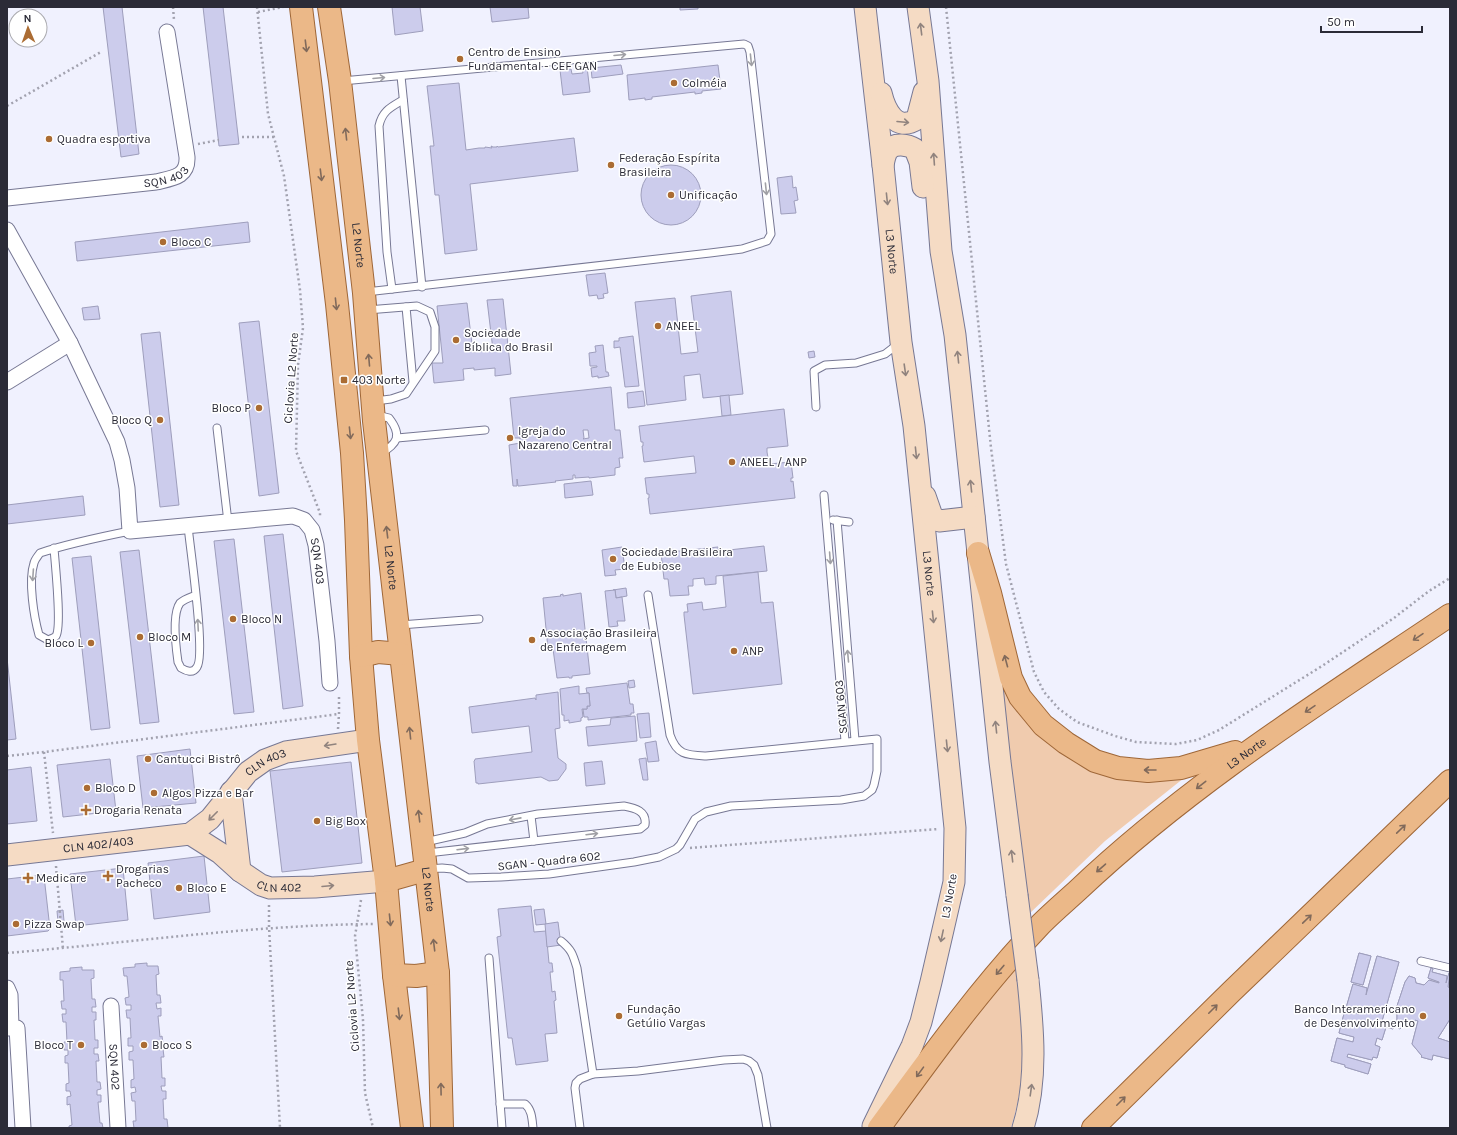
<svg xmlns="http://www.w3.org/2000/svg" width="1457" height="1135" font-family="Karla,sans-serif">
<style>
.green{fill:#f0cbae}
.building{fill:#ccccec;stroke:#9e9ebc;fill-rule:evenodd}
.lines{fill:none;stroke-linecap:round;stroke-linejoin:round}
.lane-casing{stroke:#777894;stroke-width:9}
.street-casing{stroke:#777894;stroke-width:17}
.secondary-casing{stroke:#777894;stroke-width:23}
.primary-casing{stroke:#9f6738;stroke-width:24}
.path{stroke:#a2a2af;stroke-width:2.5;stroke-dasharray:2 3;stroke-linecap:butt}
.lane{stroke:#fff;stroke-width:7}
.street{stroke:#fff;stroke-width:15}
.secondary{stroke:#f5dbc4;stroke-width:21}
.primary{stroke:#ebb888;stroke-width:22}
.secondary-bridge-casing{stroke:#777894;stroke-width:23;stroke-linecap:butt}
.secondary-bridge{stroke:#f5dbc4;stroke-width:21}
.oneway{stroke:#90837e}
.oneway2{stroke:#816a5b}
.oneway3{stroke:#a0a0a5}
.poi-dot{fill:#ab6c33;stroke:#fff;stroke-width:1.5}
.labels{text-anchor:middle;stroke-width:3;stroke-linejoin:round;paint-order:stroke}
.poi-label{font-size:12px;fill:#2b2b37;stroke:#fff;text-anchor:start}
.street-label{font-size:12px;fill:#2b2b37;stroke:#fff}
</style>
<rect width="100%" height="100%" fill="#f0f1fe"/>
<g class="green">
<path d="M1002,684L1083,760L1199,766L1105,841L1028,915L1016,819Z"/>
<path d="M1016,959C1019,987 1023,1015 1024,1042C1025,1071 1019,1101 1011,1128H886Z"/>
</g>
<g class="building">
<path d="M103,7H122L139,154L121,157Z"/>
<path d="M203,7H223L239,144L219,146Z"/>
<path d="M392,7H420L423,31L395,35Z"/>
<path d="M490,7H528L529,18L492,22Z"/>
<path d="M680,7H698V9L680,10Z"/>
<path d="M621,65L623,74L592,78L591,68Z"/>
<path d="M718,65L721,89L702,91V93L695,94V92L652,97V99L645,100V98L629,100L627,75Z"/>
<path d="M587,67L590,92L563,95L560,70L571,69L572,74L583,73L582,68Z"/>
<path d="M459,83L466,150L479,148H485V147L492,148L491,146L493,147H497V146L498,147L574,138L578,171L470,184L477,250L445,254L439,195H435L430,146H434L427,86Z"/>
<circle cx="671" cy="195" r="30"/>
<path d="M792,176L793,188L796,187L798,200L794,201L796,213L781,214L777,178Z"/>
<path d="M248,222L250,242L77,261L75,242Z"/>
<path d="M605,273L608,293L603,294L604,298L598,299L597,295L589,296L586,275Z"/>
<path d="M731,291L743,394L703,398L700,374L684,376L686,400L647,405L635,302L675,298L681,354L698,352L691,296Z"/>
<path d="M503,299L511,374L495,376V368L474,370V368L463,369L464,380L434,383L432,363H443L437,306L467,303L473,352L493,350L487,300Z"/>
<path d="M98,306L100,319L84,320L82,308Z"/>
<path d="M259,321L279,493L259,496L239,323Z"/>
<path d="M160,332L179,505L160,507L141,334Z"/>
<path d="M633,336L639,386L625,387L620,347L614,348V341H619V338Z"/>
<path d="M603,345L606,372H608L609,376L598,378V376L592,377L591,368L597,367V366H590L589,353L596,352L595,346Z"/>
<path d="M814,351L815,357L809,358L808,352Z"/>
<path d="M611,387L615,430H620L623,458H619L620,467L615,468V475L589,478V477L575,478V475H573V479L555,481L556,482L519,486H518L517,479V486H513L509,445L520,443V438H514L510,398ZM583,430H588L589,438L583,439L584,438Z"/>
<path d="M643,391L645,406L628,408L627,393Z"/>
<path d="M729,395L731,415L722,416L720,396Z"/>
<path d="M784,409L788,446L767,448V452L769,464L791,462L793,478H791V482L793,481L795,498L650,514L648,498H649V494H647L645,478L696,473L694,456L644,462L642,446H643V442H641L639,426Z"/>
<path d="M591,481L593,495L565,498L564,484Z"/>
<path d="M83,496L85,515L7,524V505Z"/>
<path d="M283,534L303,706L283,709L264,536Z"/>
<path d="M234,539L254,712L234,714L214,541Z"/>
<path d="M764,546L767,571L716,576V584L705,585L704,578L693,579V586H688L689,595L670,596L668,579H664L661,553L718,547L719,553L729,552V550Z"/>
<path d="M622,547L625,569L615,570L616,575L605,576L602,550Z"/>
<path d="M139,550L159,722L140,724L120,552Z"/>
<path d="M91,556L110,728L91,730L72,558Z"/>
<path d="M758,572L761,603L773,602L782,684L693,694L684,615V612H688L687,604L702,602L703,610L726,607L723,576Z"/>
<path d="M626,588L627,596L616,598L615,590H613Z"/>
<path d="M615,590L616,598L622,597L625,621H617L618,626L609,627L605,591Z"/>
<path d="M581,593L590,674L572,676V678H569V677L557,678L553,649H548L543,598L561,596L560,595L563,594V596Z"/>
<path d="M7,658L16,739L7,740Z"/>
<path d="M634,680L635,687L629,688L628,681Z"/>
<path d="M627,683L630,704H633L634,713H631V715L588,720V717H584L583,709H587V706H590L589,693H587L586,688Z"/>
<path d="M579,686V694L589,693L590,706H587V709H582L583,717L581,718V721L569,723V720L564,721V715H562L560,689Z"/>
<path d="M558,692L560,728L555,729L558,758L566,764V769L558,780L549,781L541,777L478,784V783H476L474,761L475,760V759L532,752L529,726L472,733L469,707L535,698L536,700V695Z"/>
<path d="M649,713L651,737L640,738L637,714Z"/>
<path d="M635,716L637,741L588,746L586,727L610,725L611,718Z"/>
<path d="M656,741L659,761L648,762L645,743Z"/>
<path d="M190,749L196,803L143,808L137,756Z"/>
<path d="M646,758L648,780H643L639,759Z"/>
<path d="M110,759L116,811L63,817L57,765Z"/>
<path d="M602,761L605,784L586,786L584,763Z"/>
<path d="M351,762L362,863L282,872L270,771Z"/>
<path d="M31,767L37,821L7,824V770Z"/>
<path d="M204,856L210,912L154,919L148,863Z"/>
<path d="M123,868L128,920L76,926L70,874Z"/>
<path d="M42,875L44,876L50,929L48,931L7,936V879Z"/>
<path d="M531,906L534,932L546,931L549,963H552L553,972H550L552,992L555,991L556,1000L554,1001L557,1033L545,1034L548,1061L516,1065L512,1038H508L497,937L501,936L498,909Z"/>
<path d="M544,909L546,924L536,925L534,910Z"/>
<path d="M63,910L64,921L58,922L57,911Z"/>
<path d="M558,922L561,945L547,947L545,924Z"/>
<path d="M1359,953L1371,956L1363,985L1351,982Z"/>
<path d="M1359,953L1371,956L1363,985L1351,982Z"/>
<path d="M1377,956L1399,962L1382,1021L1394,1024L1393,1029L1386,1027L1382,1040L1377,1038L1375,1045L1380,1047L1377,1058L1373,1057L1372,1060L1348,1054L1347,1057L1371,1064L1368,1074L1345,1067V1065L1331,1061L1337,1038L1353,1042L1354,1037L1339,1033L1345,1010L1359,1014L1360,1012L1346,1008L1353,984L1367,988L1366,995Z"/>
<path d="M1377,956L1399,962L1382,1021L1394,1024L1393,1029L1386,1027L1382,1040L1377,1038L1375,1045L1380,1047L1377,1058L1373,1057L1372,1060L1348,1054L1347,1057L1371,1064L1368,1074L1345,1067V1065L1331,1061L1337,1038L1353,1042L1354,1037L1339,1033L1345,1010L1359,1014L1360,1012L1346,1008L1353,984L1367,988L1366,995Z"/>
<path d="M147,963V966H158L159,974L156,975L157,995H160L161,1003H156L157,1009L161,1008V1016H158L160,1037L162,1036L163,1044H159V1050L163,1049L164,1057H161L162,1078H165V1086H161L162,1091H166V1099H163L164,1119H167L168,1128H134L133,1121H136L135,1101H132L131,1093L136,1092L135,1087L131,1088V1080L134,1079L133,1060H129V1052L133,1051V1046H128V1038H131L130,1018H127L126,1010H131V1005H126L125,998L129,997L127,976H124L123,968L135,967V964Z"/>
<path d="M82,967V970H94V978L91,979L92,999H95L96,1007H92V1012H96V1020H94L95,1040H98V1048H94V1054H98L99,1061H96L97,1082H100L101,1089L97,1090V1095H101V1102H98L100,1123H102L103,1128H69V1126L72,1125L70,1104L67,1105V1097L71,1096L70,1091H66V1084L69,1083L68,1063H65V1056L68,1055V1050H64V1042H67L66,1022H63L62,1014H66V1009H62L61,1001H64L63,980H60V972L70,971V968Z"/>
<path d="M1431,968L1433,969L1432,972L1447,976L1446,983L1449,973H1450L1448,987L1450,988V1019L1438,1038L1450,1042V1059L1433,1055L1432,1060L1421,1057L1422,1056L1412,1044L1418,1021L1415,1020L1413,1027L1404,1025L1400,1029L1397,1027V1006L1405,982L1409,976L1415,978L1416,983L1424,985L1429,980L1439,983V982L1428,978Z"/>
<path d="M1431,968L1433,969L1432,972L1447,976L1446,983L1449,973H1450L1448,987L1450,988V1019L1438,1038L1450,1042V1059L1433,1055L1432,1060L1421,1057L1422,1056L1412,1044L1418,1021L1415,1020L1413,1027L1404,1025L1400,1029L1397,1027V1006L1405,982L1409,976L1415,978L1416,983L1424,985L1429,980L1439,983V982L1428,978Z"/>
</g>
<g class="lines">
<defs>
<g id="lane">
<path d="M401,76L422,287"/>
<path d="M342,81L744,44L748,46L750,52L771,234L767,241L742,249L710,253L366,292"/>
<path d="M392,289L387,252L379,126C382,111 391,107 403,100"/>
<path d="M406,307L413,382"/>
<path d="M367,310L417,306L430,312L435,327V351L406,394L391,399L375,401"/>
<path d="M816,407L814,371L825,365L856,363L885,354L898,344"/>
<path d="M377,415L389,418C403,436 397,444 380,454"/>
<path d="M217,428L228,522"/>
<path d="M397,438L485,430"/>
<path d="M824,495L845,741"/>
<path d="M833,520L849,522"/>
<path d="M837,520L855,740"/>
<path d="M188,526C190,548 206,654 197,667C193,674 186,671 181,668L178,662C176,648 172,614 180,603C184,599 191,597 196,595"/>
<path d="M54,548C55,563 62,626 56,636C54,638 51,639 48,640L39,635C34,617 28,581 34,563C35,559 38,556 40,553C70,543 100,537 130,531"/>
<path d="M400,625L479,619"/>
<path d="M531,816L534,841"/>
<path d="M425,842L465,833L487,824L538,814L624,806C635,808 647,811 645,825L640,829L427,853"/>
<path d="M427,869L442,868L452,869L468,878L501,877L549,874L634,862L659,857L676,849L680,845L695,819L706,812L731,806L841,800L864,796L872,790L874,785L877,771V739L706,756C686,755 677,755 670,735L648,595"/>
<path d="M561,941C572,950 573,955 577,968L593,1074"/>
<path d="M489,958L502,1128"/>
<path d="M1421,961L1450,968"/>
<path d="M500,1104H525C532,1110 532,1119 533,1128"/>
<path d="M580,1128L575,1088L576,1083L580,1079L593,1074L638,1071L724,1060L743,1059L749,1061L754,1065L758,1075L767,1128"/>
</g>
<g id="street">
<path id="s1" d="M7,198L156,182C173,178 188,177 187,157L167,32"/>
<path id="s2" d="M7,230L70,343L117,442L122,460L127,488L130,531L293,516L304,520L312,530L316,545L327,641L330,683"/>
<path d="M7,382L70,343"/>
<path d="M7,988L10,995L11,1027"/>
<path id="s3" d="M111,1006L118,1128"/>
<path d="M7,1028H17L23,1128"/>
</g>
<g id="secondary">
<path id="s4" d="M865,7L883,165L901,342L914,426L955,828L954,882L931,982L921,1022L912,1046L873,1126"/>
<path d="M918,7L928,81L941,251L955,335L1000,762L1017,895"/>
<path d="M881,93C885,110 896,133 917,119L924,92"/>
<path d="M883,165C884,160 885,154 888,150C895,142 908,145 915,149L920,162L923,187"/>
<path d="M925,496L932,516L939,521L974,517"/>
<path d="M231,792L240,871"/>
<path id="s5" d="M190,834L220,853L240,871L261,885L270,888L315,887L386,881"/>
<path id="s6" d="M7,855L190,834L210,819L248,772L265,760L286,752L368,740"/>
<path d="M1023,1128C1038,1080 1033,1028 1028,980"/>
</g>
<g id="primary">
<path d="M301,7L337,304L352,453L356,520L361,656L368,740L386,881L394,975L412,1128"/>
<path id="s7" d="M329,7L340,81L364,293L374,421L438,973L442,1128"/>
<path d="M978,553L990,593L1011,678L1020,697L1043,725L1066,743L1095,761L1118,768L1148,771L1181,768L1235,752"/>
<path d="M361,656L378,652L401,654"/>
<path d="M386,881L425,870"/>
<path d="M394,975L416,976L438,973"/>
<path id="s8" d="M879,1128C930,1058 981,987 1041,924C1053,912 1066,901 1078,890C1191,783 1322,701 1450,615"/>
<path d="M1093,1128L1231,992L1450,781"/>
</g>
</defs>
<use href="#lane" class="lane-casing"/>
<use href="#street" class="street-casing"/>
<use href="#secondary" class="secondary-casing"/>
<use href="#primary" class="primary-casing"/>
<g class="path">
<path d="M173,7L174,20"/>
<path d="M257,7L268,114L284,176L300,290L303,328L298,365L296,451L320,513V518"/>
<path d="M946,7L991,448L1006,564L1034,672L1044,692L1059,709L1077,722L1115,736L1136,742L1176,744L1197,740L1219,730L1322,666L1394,618L1429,591L1450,578"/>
<path d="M258,12L283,7"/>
<path d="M7,106L101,52"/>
<path d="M242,137H274"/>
<path d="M198,144L219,140"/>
<path d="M338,729L339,714V694"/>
<path d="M44,752L53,833"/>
<path d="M7,756L44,752L339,714"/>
<path d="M690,848L938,829"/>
<path d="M56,866L63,949"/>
<path d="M361,900L355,936L363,1020L365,1093L373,1128"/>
<path d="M269,905V927L280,1128"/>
<path d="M7,953C129,943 251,925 373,924"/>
</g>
<use href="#lane" class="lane"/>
<use href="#street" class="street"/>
<use href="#secondary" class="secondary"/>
<use href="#primary" class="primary"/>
<defs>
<path id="secondary-bridge" d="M1017,895L1028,980"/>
</defs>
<use href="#secondary-bridge" class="secondary-bridge-casing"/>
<use href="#secondary-bridge" class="secondary-bridge"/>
</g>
<defs><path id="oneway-shaft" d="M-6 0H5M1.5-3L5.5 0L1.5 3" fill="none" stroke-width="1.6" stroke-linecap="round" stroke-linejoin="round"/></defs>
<g class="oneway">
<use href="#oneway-shaft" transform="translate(921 29) rotate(-97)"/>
<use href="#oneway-shaft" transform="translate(903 122) rotate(5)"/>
<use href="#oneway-shaft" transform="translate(934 159) rotate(-94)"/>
<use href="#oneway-shaft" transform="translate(887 199) rotate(84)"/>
<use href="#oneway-shaft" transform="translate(958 357) rotate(-96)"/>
<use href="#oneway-shaft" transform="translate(905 370) rotate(82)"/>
<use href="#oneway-shaft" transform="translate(916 453) rotate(84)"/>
<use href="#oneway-shaft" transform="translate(971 486) rotate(-96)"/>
<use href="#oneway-shaft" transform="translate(933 617) rotate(84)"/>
<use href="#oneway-shaft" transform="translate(996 727) rotate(-96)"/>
<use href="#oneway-shaft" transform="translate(330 745) rotate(171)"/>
<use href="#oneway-shaft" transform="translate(947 746) rotate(84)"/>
<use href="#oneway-shaft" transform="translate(213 816) rotate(135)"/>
<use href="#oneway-shaft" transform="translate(1012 856) rotate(-97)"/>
<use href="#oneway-shaft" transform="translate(328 886) rotate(-5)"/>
<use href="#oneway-shaft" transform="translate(942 936) rotate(102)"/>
<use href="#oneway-shaft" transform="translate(1031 1090) rotate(-82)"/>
</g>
<g class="oneway2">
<use href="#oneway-shaft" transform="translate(306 46) rotate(83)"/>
<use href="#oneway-shaft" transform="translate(346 134) rotate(-96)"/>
<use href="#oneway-shaft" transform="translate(321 175) rotate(83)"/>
<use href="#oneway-shaft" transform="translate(336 304) rotate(84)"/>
<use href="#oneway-shaft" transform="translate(369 360) rotate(-95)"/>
<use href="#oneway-shaft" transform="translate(350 433) rotate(84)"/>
<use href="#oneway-shaft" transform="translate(387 532) rotate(-97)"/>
<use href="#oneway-shaft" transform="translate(1418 637) rotate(146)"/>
<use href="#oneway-shaft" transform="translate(1006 661) rotate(-105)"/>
<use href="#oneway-shaft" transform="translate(1310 709) rotate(146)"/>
<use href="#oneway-shaft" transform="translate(410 733) rotate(-96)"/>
<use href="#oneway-shaft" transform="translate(1150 770) rotate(180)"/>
<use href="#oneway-shaft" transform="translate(1201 785) rotate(142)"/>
<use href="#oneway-shaft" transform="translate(419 816) rotate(-97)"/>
<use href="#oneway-shaft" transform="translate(1401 829) rotate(-44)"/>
<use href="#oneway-shaft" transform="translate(1101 868) rotate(139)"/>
<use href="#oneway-shaft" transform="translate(1307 919) rotate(-44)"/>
<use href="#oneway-shaft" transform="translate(390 920) rotate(84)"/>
<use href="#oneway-shaft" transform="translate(434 945) rotate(-97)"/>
<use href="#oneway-shaft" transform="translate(1000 970) rotate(130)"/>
<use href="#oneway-shaft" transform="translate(1213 1009) rotate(-45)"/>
<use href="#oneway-shaft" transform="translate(399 1014) rotate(83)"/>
<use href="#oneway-shaft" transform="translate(920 1072) rotate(126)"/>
<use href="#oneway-shaft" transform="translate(441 1089) rotate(-91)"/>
<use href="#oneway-shaft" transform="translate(1121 1101) rotate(-45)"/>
</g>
<g class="oneway3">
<use href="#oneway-shaft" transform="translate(620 55) rotate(-5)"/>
<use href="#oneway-shaft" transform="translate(751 60) rotate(84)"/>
<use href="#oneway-shaft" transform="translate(379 78) rotate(-5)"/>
<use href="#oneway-shaft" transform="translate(766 189) rotate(84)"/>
<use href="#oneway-shaft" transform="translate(830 558) rotate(86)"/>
<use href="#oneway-shaft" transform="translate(33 575) rotate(94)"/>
<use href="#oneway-shaft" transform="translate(198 625) rotate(-93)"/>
<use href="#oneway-shaft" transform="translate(848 656) rotate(-95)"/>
<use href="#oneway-shaft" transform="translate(515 819) rotate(169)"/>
<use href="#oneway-shaft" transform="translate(592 834) rotate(-7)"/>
<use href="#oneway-shaft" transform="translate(463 849) rotate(-7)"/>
</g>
<g class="poi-dot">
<circle cx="460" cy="59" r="4"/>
<circle cx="674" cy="83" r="4"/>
<circle cx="49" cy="139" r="4"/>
<circle cx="611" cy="165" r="4"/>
<circle cx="671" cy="195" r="4"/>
<circle cx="163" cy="242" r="4"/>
<circle cx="658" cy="326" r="4"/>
<circle cx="456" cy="340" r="4"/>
<rect x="340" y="376" width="8" height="8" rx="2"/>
<circle cx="259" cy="408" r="4"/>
<circle cx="160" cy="420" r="4"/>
<circle cx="510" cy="438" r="4"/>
<circle cx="732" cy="462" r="4"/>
<circle cx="613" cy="559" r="4"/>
<circle cx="233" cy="619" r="4"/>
<circle cx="140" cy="637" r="4"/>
<circle cx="532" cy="640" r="4"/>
<circle cx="91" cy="643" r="4"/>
<circle cx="734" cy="651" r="4"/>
<circle cx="148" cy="759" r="4"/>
<circle cx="87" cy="788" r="4"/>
<circle cx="154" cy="793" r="4"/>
<path d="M84 804h4v4h4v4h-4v4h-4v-4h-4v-4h4z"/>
<circle cx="317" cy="821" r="4"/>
<path d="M106 870h4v4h4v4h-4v4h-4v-4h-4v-4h4z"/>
<path d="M26 872h4v4h4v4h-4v4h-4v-4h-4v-4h4z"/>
<circle cx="179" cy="888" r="4"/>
<circle cx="16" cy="924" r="4"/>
<circle cx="619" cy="1016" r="4"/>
<circle cx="1423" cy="1016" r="4"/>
<circle cx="81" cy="1045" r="4"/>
<circle cx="144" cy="1045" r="4"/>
</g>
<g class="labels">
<g class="poi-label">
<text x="468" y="56">Centro de Ensino<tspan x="468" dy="14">Fundamental - CEF GAN</tspan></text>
<text x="682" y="87">Colméia</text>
<text x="57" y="143">Quadra esportiva</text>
<text x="619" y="162">Federação Espírita<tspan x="619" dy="14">Brasileira</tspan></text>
<text x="679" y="199">Unificação</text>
<text x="171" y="246">Bloco C</text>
<text x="666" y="330">ANEEL</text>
<text x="464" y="337">Sociedade<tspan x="464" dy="14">Bíblica do Brasil</tspan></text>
<text x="352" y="384">403 Norte</text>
<text x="251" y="412" text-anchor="end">Bloco P</text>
<text x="152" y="424" text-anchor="end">Bloco Q</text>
<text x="518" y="435">Igreja do<tspan x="518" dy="14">Nazareno Central</tspan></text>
<text x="740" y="466">ANEEL / ANP</text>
<text x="621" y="556">Sociedade Brasileira<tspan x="621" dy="14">de Eubiose</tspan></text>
<text x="241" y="623">Bloco N</text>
<text x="540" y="637">Associação Brasileira<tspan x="540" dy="14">de Enfermagem</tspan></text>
<text x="148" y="641">Bloco M</text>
<text x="83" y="647" text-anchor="end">Bloco L</text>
<text x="742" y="655">ANP</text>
<text x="156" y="763">Cantucci Bistrô</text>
<text x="95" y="792">Bloco D</text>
<text x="162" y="797">Algos Pizza e Bar</text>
<text x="94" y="814">Drogaria Renata</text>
<text x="325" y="825">Big Box</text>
<text x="116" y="873">Drogarias<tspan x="116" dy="14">Pacheco</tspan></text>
<text x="36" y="882">Medicare</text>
<text x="187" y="892">Bloco E</text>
<text x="24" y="928">Pizza Swap</text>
<text x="627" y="1013">Fundação<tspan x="627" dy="14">Getúlio Vargas</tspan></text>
<text x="1415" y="1013" text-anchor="end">Banco Interamericano<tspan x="1415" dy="14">de Desenvolvimento</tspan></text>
<text x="73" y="1049" text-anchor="end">Bloco T</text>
<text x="152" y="1049">Bloco S</text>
</g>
<g class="street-label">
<text dy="4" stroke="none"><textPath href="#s1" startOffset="161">SQN 403</textPath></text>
<text dy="4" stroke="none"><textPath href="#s7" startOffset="240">L2 Norte</textPath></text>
<text dy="4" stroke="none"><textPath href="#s4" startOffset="246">L3 Norte</textPath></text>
<text transform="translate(291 378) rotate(-86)" y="4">Ciclovia L2 Norte</text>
<text dy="4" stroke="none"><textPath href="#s2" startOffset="549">SQN 403</textPath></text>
<text dy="4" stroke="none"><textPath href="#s7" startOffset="564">L2 Norte</textPath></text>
<text dy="4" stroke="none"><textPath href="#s4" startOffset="570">L3 Norte</textPath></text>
<text transform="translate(841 707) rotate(-95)" y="4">SGAN 603</text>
<text dy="4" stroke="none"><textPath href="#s8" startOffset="528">L3 Norte</textPath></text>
<text dy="4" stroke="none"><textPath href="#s6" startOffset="290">CLN 403</textPath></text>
<text dy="4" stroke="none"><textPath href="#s6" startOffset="92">CLN 402/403</textPath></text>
<text transform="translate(549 861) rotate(-6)" y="4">SGAN - Quadra 602</text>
<text dy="4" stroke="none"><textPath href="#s5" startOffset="106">CLN 402</textPath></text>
<text dy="4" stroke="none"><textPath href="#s7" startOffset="888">L2 Norte</textPath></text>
<text transform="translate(949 896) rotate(-80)" y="4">L3 Norte</text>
<text transform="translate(352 1006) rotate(-94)" y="4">Ciclovia L2 Norte</text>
<text dy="4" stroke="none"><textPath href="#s3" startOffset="61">SQN 402</textPath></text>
</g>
</g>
<rect width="1457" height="1135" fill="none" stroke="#2b2b37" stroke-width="16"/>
<g transform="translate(28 28) rotate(358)"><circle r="19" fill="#ffffff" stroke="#aaaaaf"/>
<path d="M0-3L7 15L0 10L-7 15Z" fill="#ab6c33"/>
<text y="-6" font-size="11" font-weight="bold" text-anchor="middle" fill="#2b2b37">N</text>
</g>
<path d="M1321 26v6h101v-6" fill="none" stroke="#2b2b37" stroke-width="2"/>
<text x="1327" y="26" font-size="12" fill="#2b2b37" stroke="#ffffff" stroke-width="3" paint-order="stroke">50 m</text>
</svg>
